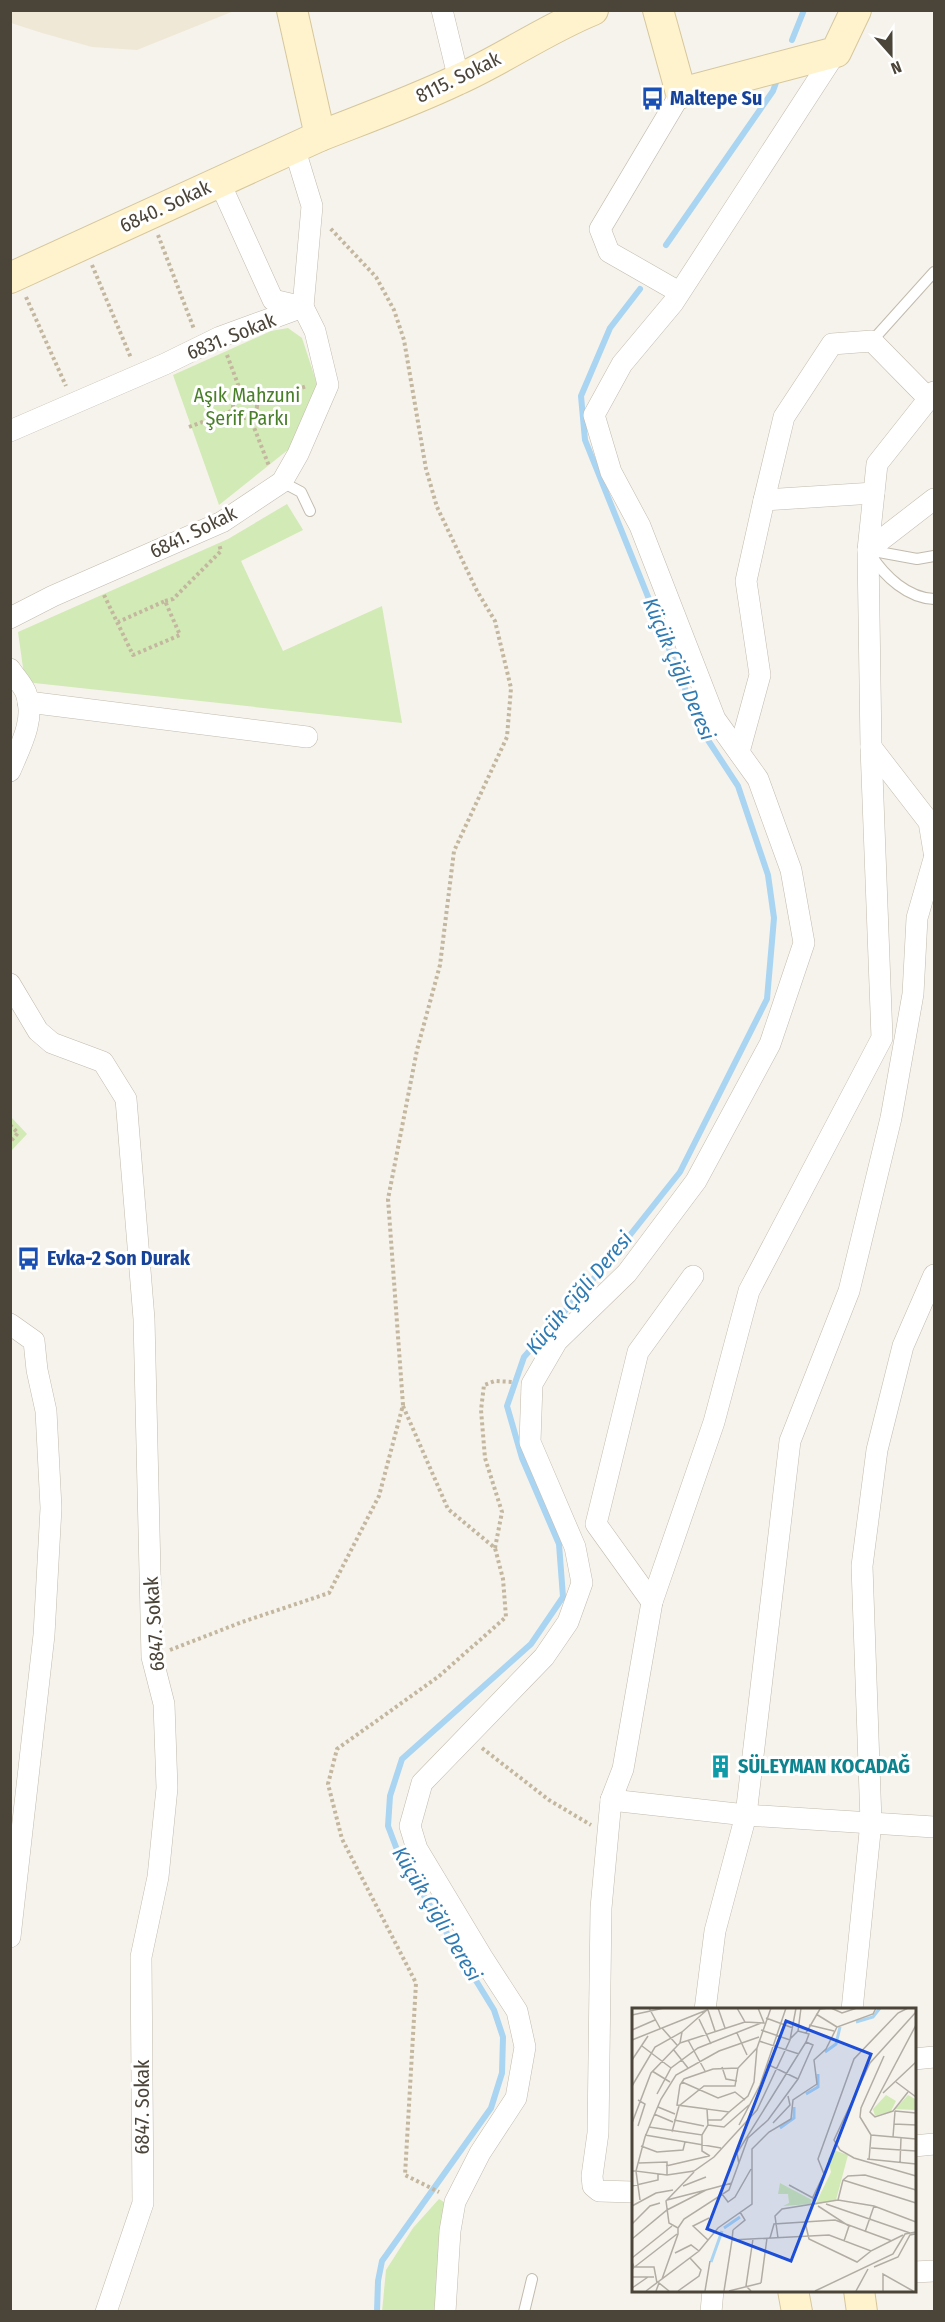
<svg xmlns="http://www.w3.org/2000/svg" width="945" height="2322" font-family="'Fira Sans Condensed',sans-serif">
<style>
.education{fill:#efe8d6}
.green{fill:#d2eab5}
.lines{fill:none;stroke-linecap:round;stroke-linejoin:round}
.stream{stroke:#a9d4f2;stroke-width:6}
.lane-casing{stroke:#c2bbae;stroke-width:12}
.street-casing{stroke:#c2bbae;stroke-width:22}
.secondary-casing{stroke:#d6c79b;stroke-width:32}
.path{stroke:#c4b79f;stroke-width:4;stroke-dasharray:3 3;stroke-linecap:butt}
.lane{stroke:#fff;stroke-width:10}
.street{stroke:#fff;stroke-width:21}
.secondary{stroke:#fff3cd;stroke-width:30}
.labels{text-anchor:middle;stroke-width:6;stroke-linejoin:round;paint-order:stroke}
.street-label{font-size:20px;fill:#4b4439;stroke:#fff}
.transit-label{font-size:20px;font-weight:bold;fill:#164399;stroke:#fff;text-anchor:start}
.park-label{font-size:20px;fill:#4a7f2a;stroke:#fff}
.culture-label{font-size:20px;font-weight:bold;fill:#0d838f;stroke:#fff;text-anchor:start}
.water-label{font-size:21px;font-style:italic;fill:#2e7ab2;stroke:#fff}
.inset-river{fill:none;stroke:#a9d4f2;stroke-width:3}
.inset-road{fill:none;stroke:#b2ada4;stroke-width:1.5}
.view{fill:#1d4ed8;fill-opacity:0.15;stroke:#1d4ed8;stroke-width:3}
.inset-edge{fill:none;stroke:#4b4439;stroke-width:3}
</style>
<rect width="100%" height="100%" fill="#f6f3ec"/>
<path class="education" d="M11,10H234V11L137,50L92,47L42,33L11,23Z"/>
<g class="green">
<path d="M288,328L302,338L318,387L294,445L219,505L173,375L271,331Z"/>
<path d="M287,504L303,530L241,561L283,651L382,606L402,723L25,682L18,632L228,539Z"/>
<path d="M11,1117L27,1134L11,1151Z"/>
<path d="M439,2199L449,2205L436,2311L382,2312L386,2270L413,2228Z"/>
</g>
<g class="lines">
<g class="stream">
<path d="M792,40L804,10"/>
<path d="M666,245L773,91L778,77"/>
<path d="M377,2312L378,2281L382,2261L491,2108L502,2073L503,2037L494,2010L399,1855L388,1826L390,1796L402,1759L531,1644L563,1597L559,1544L522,1458L507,1406L524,1357L611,1259L680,1172L767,999L774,918L768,875L738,786L702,731L585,440L581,396L610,328L640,289"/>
</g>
<defs>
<g id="lane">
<path d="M872,341L934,272"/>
<path d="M282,482L301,492L310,511"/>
<path d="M868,550L917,559L934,556"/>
<path d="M871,555C885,577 908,598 934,599"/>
<path d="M524,2312L532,2279"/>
</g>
<g id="street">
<path d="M442,10L459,80"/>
<path d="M679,292L609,252L600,229L681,93"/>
<path d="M10,431L165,364L220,337L303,307L312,206L294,147"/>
<path d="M764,500L874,493"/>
<path d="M868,550L934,499"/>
<path d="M10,618L53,596L222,522L282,482L298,454L328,385L315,331L303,307L273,300L219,181"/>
<path d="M10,669C15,677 23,685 26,693C36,719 20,747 10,771"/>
<path d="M28,702L307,737"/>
<path d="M871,747L929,822L934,852"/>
<path d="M739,752L760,675L746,581L764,500L784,417L832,344L872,341L929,399"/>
<path d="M10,984L38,1031L52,1043L103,1062L126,1099L144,1319L152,1657L164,1704L167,1788L158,1877L141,1957L143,2203L106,2312"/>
<path d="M10,1324L34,1341L37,1370L46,1411L51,1508L44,1635L10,1937"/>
<path d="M652,1602L596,1524L638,1352L693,1276"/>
<path d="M611,1800L746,1815L934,1827"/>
<path d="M705,2010L715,1931L746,1815L790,1441L849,1291L891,1118L913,994L917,918L934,859"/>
<path d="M852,2010L871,1822L862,1566L877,1450L903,1346L934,1275"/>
<path d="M914,2059L934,2057"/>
<path d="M914,2146L934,2144"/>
<path d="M633,2192L599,2191L593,2186L592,2176L598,2133L601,1908L611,1800L623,1769L652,1602L714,1422L749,1291L882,1038L871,747L868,550L877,464L934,392"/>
<path d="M914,2272L934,2271"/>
<path d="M445,2312L450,2231L455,2202L480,2153L516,2098L525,2047L517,2011L482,1957L417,1849L410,1826L422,1783L544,1657L568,1622L582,1583L575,1547L530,1442L532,1384L557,1341L627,1273L696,1181L770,1044L804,943L791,870L758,779L715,719L640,526L611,472L594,415L622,364L673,303L836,52"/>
<path d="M711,2312L713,2290"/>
</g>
<g id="secondary">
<path d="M292,10L320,136"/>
<path d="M658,10L681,93L836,52L856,10"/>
<path d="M10,278L320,136C366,118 413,101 457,80C504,59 546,29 593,10"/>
<path d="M793,2290L797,2312"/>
<path d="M859,2290L862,2312"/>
</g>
</defs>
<use href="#lane" class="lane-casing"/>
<use href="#street" class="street-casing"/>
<use href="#secondary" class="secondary-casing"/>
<g class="path">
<path d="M158,235L194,329"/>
<path d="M92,265L131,358"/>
<path d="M26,297L66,386"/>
<path d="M227,355L242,395"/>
<circle cx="245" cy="406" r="12"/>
<path d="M257,404L307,386"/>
<path d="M250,417L269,466"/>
<path d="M189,427L234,410"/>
<path d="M104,595L133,655L180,635L165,601L118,622"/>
<path d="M165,601L173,599L221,551L219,544"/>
<path d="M10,1125L18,1133L10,1142"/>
<path d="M403,1406L448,1509L495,1548L503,1579L506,1617L438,1677L337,1749L328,1784L342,1839L416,1983L405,2175L439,2192"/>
<path d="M495,1548L502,1512L485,1458L481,1410L484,1385L495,1381L513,1382"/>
<path d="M170,1650L242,1622L329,1593L379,1496L403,1405L388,1199L417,1050L440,965L454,851L507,737L511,688L495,621L477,591L437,507L426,469L404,340L394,310L376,277L330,228"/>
<path d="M482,1748L549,1800L591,1825"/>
</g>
<use href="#lane" class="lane"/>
<use href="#street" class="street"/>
<use href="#secondary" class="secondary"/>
</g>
<defs>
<symbol id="bus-bare" viewBox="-9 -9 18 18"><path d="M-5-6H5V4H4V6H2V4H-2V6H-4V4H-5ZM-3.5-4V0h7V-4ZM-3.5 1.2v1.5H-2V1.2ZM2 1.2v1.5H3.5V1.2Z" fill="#1a4fb4" stroke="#fff" stroke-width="2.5" paint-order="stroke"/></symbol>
<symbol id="building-bare" viewBox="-9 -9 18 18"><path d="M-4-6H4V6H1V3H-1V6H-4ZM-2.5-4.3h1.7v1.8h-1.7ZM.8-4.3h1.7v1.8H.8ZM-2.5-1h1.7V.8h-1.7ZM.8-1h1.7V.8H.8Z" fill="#0f9aa8" stroke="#fff" stroke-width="2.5" paint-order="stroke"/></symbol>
</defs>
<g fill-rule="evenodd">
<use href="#bus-bare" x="636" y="82" width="33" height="33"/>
<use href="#bus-bare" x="12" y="1242" width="33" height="33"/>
<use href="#building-bare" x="704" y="1750" width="33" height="33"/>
</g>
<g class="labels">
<g class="street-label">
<text transform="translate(458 77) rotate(-26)" y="7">8115. Sokak</text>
<text transform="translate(165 206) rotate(-25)" y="7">6840. Sokak</text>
<text transform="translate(231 336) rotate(-22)" y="7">6831. Sokak</text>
<text transform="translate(193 532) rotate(-26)" y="7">6841. Sokak</text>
<text transform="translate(154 1624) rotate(-94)" y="7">6847. Sokak</text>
<text transform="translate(142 2107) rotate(-90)" y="7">6847. Sokak</text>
</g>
<g class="transit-label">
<text x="670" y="105">Maltepe Su</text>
<text x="47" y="1265">Evka-2 Son Durak</text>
</g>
<g class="park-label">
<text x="247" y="402">Aşık Mahzuni<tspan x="247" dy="23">Şerif Parkı</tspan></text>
</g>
<g class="culture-label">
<text x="738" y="1773">SÜLEYMAN KOCADAĞ</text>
</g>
<g class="water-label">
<text transform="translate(679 669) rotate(67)" y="7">Küçük Çiğli Deresi</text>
<text transform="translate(579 1293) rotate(-50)" y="7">Küçük Çiğli Deresi</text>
<text transform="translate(437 1914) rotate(59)" y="7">Küçük Çiğli Deresi</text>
</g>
</g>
<g transform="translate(632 2008)">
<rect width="284" height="284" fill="#f6f3ec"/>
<path d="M254,87L264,93L259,103L243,108L241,101ZM276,87L283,91V102L263,101ZM202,142L216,147L204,192L183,197L199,164L196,151ZM148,175L180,192L179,196L151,198L157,195L156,186H146Z" fill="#d2eab5"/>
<path class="inset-river" d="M224,14L241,9L248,0M193,44L204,36L208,19M174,86L186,79V66M148,120L162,110V99M92,220L108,209M79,254L90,223"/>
<path class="inset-road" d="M17,0L28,20M86,0L93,20M105,0L113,14L132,15L126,0M199,0L210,5L225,0M76,2L83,23M284,4L238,55L202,132L208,142L222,150L284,168M184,6L205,19M0,7L32,0M134,10L161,20M67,11L79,36M177,17L202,23M30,20L45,37M0,22L23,12M129,22L158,32M105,25L115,47M174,25L188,1L197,0M158,31L166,23L169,0M0,32L75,2M56,32L73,63M127,33L167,46M48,35L113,14M10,38L39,60M41,41L56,60M0,52L16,28M135,56L166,71M90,59L94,71L105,73M20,63L38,74M50,74L86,90L103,84L113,92M264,74L284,89M0,78L23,39L50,24L76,1M276,84L261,103L243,109L238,104L284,17M251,85L284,54M25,86L39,60L66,40L129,15M26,99L43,106M75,101L45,97L48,77L52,71L81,61L106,60M263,103L284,105M22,106L41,114M42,112L72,118M76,112H89L97,104M0,115L19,65L48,35L50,24M141,115L158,97L156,88M262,116L284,117M76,117L92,119L117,97M107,117L128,77L154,0M6,118L13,96L6,92M17,119L70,127L76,117L75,101L97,104L116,88L122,74L125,40M40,124L47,98L72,78H103L106,60L125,40L139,0M13,127L89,140M70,127V143L78,148M239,127L284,131M261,129L263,103M9,138L25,144L51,142L53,134M239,140L284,143M235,151L284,156M237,152L239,127L228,109L229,100L252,48M7,155L35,154V167M268,155L269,130M107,156L105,145L174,34M34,158L77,148M0,163H4L13,129L29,91L44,67L87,43L127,29M211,172L216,168L233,167L284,182M211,172L284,195M157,177L181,190M0,178L26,172V166M51,178L74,169M90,186L96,194L103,189L119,161M8,192L4,163L35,167L62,163L82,149L125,102L158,32L164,0M35,192L74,182M206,192L211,172M194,196L278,225M182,197L181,189L192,166L186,151L222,51L266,5L276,0M0,198L24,185L41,182M186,198L217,218L212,233M173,214L177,231L225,254L239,243M0,216L18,198L28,195M46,220L52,211L97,182L116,130L136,112L166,71L181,37L174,34L177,26L166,23M101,222L100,232L197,227L239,243L271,227M101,222L113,212L108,204M233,224L242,198M138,230L142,216L203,212L260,233M146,230L143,208L150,201L206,192L242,198L284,214M0,231L35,202L74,182L100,175M76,232L61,218L77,210M43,245L59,237L67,243M0,250L40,218M0,254L2,259H22L25,275M242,259L266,249L278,227L283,226M0,261L45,226M0,269H22M30,271L46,226V220L37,215L34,193L62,164M129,275L135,230M0,280L16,269M14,283L67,243L86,220L120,196V141L137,124L159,111L161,92L185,76L182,52L194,41L205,19L241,6L244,0M24,283L27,275L37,283M46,283L67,268L69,262L58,250M73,283L78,253M92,283L100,232M97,283L129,275M119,283L114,278L121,231M183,283L261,246L273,226L284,224M224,283L236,261M251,283V266L281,283"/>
<path class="view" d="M154,13L239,46L159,253L75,221Z"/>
<rect width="284" height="284" class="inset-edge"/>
</g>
<rect width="945" height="2322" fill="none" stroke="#4b4439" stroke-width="24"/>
<g transform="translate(891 54) rotate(159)" stroke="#ffffff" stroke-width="4.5" paint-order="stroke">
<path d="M0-4.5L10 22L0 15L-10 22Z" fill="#4b4439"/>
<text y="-9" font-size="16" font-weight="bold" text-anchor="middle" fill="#4b4439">N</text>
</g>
</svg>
